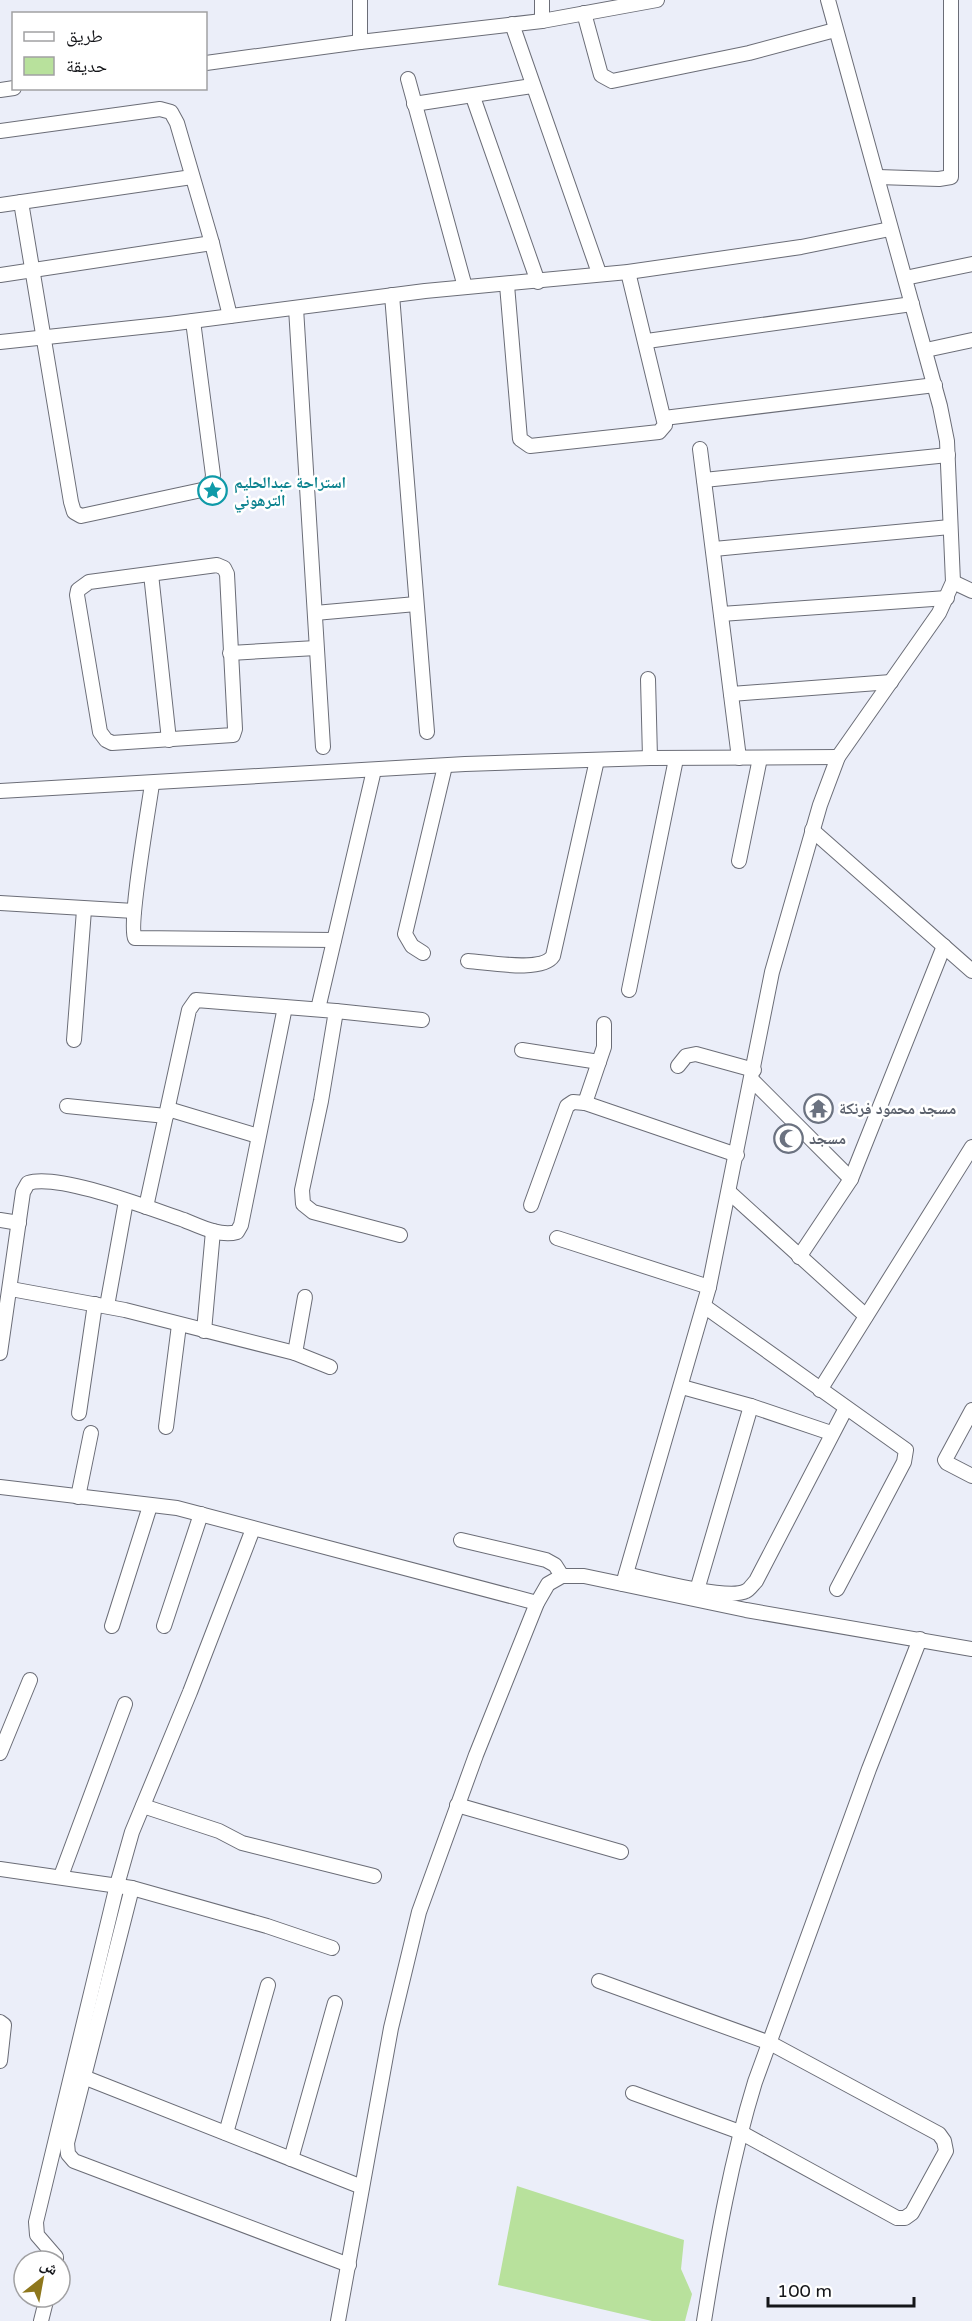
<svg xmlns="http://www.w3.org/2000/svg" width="972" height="2321" font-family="'Varela Round','Noto Naskh Arabic',sans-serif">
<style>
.green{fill:#b8e19c}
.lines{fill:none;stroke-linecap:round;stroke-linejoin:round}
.minor-casing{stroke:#6b6d77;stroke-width:16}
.minor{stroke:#fff;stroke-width:14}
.labels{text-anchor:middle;stroke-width:5;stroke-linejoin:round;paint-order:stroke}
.culture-label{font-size:16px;font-weight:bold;fill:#0d838f;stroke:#fff;text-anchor:start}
.worship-label{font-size:16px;font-weight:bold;fill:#5b616d;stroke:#fff;text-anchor:start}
</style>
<rect width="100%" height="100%" fill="#ebeef9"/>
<path class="green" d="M517,2186L684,2240L681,2269L692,2294L685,2321H652L498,2285Z"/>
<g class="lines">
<defs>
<g id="minor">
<path d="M360,0V42"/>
<path d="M584,13L601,75L612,81L749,53L835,30"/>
<path d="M542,21V0"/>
<path d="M512,24L599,273"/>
<path d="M206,63L360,42L542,21L657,0"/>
<path d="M408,79L465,287"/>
<path d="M0,90L14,88"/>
<path d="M473,97L538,282"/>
<path d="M414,104L532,86"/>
<path d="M0,131L160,109L171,112L177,123L212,243L230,316"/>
<path d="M878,177L939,179L951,177V0"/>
<path d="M21,202L71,502L74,512L81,516L211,488L213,475L193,321"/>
<path d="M0,205L192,177"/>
<path d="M0,275L212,243"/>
<path d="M905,278L972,264"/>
<path d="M507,285L520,439L530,446L659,432L665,425L628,272"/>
<path d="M392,295L427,732"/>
<path d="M296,308L323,747"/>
<path d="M647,341L912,304"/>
<path d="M0,342L169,324L425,291L628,272L801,247L890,229"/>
<path d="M926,350L972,340"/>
<path d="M664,418L935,385"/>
<path d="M700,449L739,758"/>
<path d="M704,480L948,455"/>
<path d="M714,549L950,527"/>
<path d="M217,565L224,568L227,574L235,729L233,735L112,743L106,740L100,732L77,595L78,590L89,582Z"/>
<path d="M151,574L169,740"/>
<path d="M953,582L972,591"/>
<path d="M315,613L416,604"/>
<path d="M721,614L947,598"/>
<path d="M230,653L316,648"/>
<path d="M648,679L650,758"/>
<path d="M731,694L891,682"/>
<path d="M152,784C149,806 128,926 135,938L334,940"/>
<path d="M0,791L465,764L650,758L838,757"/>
<path d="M812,830L972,971"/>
<path d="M739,861L760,758"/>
<path d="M0,903L134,911"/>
<path d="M423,953L412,946L405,934L445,766"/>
<path d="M468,961C487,962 542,973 553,956L597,760"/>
<path d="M629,990L676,759"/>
<path d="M318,1009L374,770"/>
<path d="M336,1011L422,1020"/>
<path d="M74,1040L84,910"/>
<path d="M522,1050L599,1062"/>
<path d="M678,1066L686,1056L696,1054L754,1070"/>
<path d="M753,1081L851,1179"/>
<path d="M585,1103L604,1047V1024"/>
<path d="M67,1106L166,1116"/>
<path d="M168,1109L258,1136"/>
<path d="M729,1192L866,1316"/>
<path d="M531,1205L567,1106L573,1102L585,1103L737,1155"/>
<path d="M146,1207L189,1010L196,1000L336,1011L321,1101L302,1190L303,1204L313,1212L400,1235"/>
<path d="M0,1220L19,1223"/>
<path d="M557,1238L709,1287"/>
<path d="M799,1257L851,1179L944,946"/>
<path d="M11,1289L125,1310L295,1353L330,1367"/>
<path d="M107,1306L126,1201"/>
<path d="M704,1306L906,1450L904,1462L837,1589"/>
<path d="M204,1331L213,1231"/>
<path d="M0,1353L23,1192L28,1183C59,1173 151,1209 184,1220C199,1226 220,1237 237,1232L241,1225L285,1007"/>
<path d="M295,1353L305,1297"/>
<path d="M682,1387L751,1406L831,1433"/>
<path d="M820,1390L972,1147"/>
<path d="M972,1410L945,1460L947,1463L972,1476"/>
<path d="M79,1413L95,1304"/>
<path d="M166,1427L179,1325"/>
<path d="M0,1487L177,1508L537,1603"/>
<path d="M78,1497L91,1433"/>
<path d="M461,1540L546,1560L555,1565L562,1576"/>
<path d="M626,1574C648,1579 728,1601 746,1591C749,1590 753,1584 756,1581L846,1408"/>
<path d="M623,1584L709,1287L772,972L820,805L838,757L939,613L953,582L947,441L940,406L828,0"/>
<path d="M697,1590L751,1406"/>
<path d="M112,1626L150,1506"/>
<path d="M164,1626L201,1514"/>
<path d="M0,1753L30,1680"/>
<path d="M457,1805L621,1852"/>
<path d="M143,1806L219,1831L242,1843L374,1876"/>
<path d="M0,1869L132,1888L267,1926L332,1948"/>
<path d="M61,1876L125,1704"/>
<path d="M132,1888L67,2143L68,2154L74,2161L349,2265"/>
<path d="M599,1981L770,2043L939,2134L944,2141L946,2151L912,2213L905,2218H897L740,2132L633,2093"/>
<path d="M0,2022L4,2025L0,2061"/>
<path d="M86,2078L362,2187"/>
<path d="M226,2133L268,1985"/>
<path d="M291,2159L335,2003"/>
<path d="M56,2261V2257L37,2235L36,2222L117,1885L132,1832L190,1692L253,1529"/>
<path d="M41,2321L47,2297"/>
<path d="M338,2321L391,2028L419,1912L476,1755L537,1603L548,1584L562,1576H584L746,1610L972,1649"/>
<path d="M704,2321C717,2240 731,2160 755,2082L869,1769L920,1639"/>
</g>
</defs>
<use href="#minor" class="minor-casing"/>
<use href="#minor" class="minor"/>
</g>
<defs>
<symbol id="sight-ring" viewBox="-11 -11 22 22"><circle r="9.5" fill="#fff" stroke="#0f9aa8" stroke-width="1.5"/><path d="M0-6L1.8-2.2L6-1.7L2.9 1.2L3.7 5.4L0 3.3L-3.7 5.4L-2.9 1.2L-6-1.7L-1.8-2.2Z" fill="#0f9aa8"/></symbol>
<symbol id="temple-ring" viewBox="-11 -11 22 22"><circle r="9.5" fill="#fff" stroke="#6b7280" stroke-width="1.5"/><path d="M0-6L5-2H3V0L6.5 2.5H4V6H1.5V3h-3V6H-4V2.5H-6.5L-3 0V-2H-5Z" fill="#6b7280"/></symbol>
<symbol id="mosque-ring" viewBox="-11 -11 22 22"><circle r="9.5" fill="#fff" stroke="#6b7280" stroke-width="1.5"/><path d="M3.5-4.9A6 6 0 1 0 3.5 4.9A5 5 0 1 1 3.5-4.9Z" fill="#6b7280"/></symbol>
</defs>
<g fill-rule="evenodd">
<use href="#sight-ring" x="196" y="474" width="33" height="33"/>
<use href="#temple-ring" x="802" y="1092" width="33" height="33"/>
<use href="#mosque-ring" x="772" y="1122" width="33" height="33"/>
</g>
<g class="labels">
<g class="culture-label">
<text x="234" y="488">استراحة عبدالحليم<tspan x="234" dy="18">الترهوني</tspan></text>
</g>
<g class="worship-label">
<text x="839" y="1114">مسجد محمود فرنكة</text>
<text x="809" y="1144">مسجد</text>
</g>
</g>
<rect x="12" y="12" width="195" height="78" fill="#ffffff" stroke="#a1a1a3" stroke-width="1.5"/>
<rect x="24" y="32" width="30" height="9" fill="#ffffff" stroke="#a1a1a3" stroke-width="1.5"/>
<text x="66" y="42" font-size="18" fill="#141519">طريق</text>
<rect x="24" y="57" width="30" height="18" fill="#b8e19c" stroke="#a1a1a3" stroke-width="1.5"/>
<text x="66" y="72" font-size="18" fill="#141519">حديقة</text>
<g transform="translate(42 2279) rotate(31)"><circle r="28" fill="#ffffff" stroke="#a1a1a3" stroke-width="1.5"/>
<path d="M0-4.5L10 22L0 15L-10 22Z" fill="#8e771c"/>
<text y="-9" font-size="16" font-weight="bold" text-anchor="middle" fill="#141519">ش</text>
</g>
<path d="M768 2297v9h146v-9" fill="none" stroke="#141519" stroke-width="3"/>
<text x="777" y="2297" font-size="18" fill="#141519" stroke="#ffffff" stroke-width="4.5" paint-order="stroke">100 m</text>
</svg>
